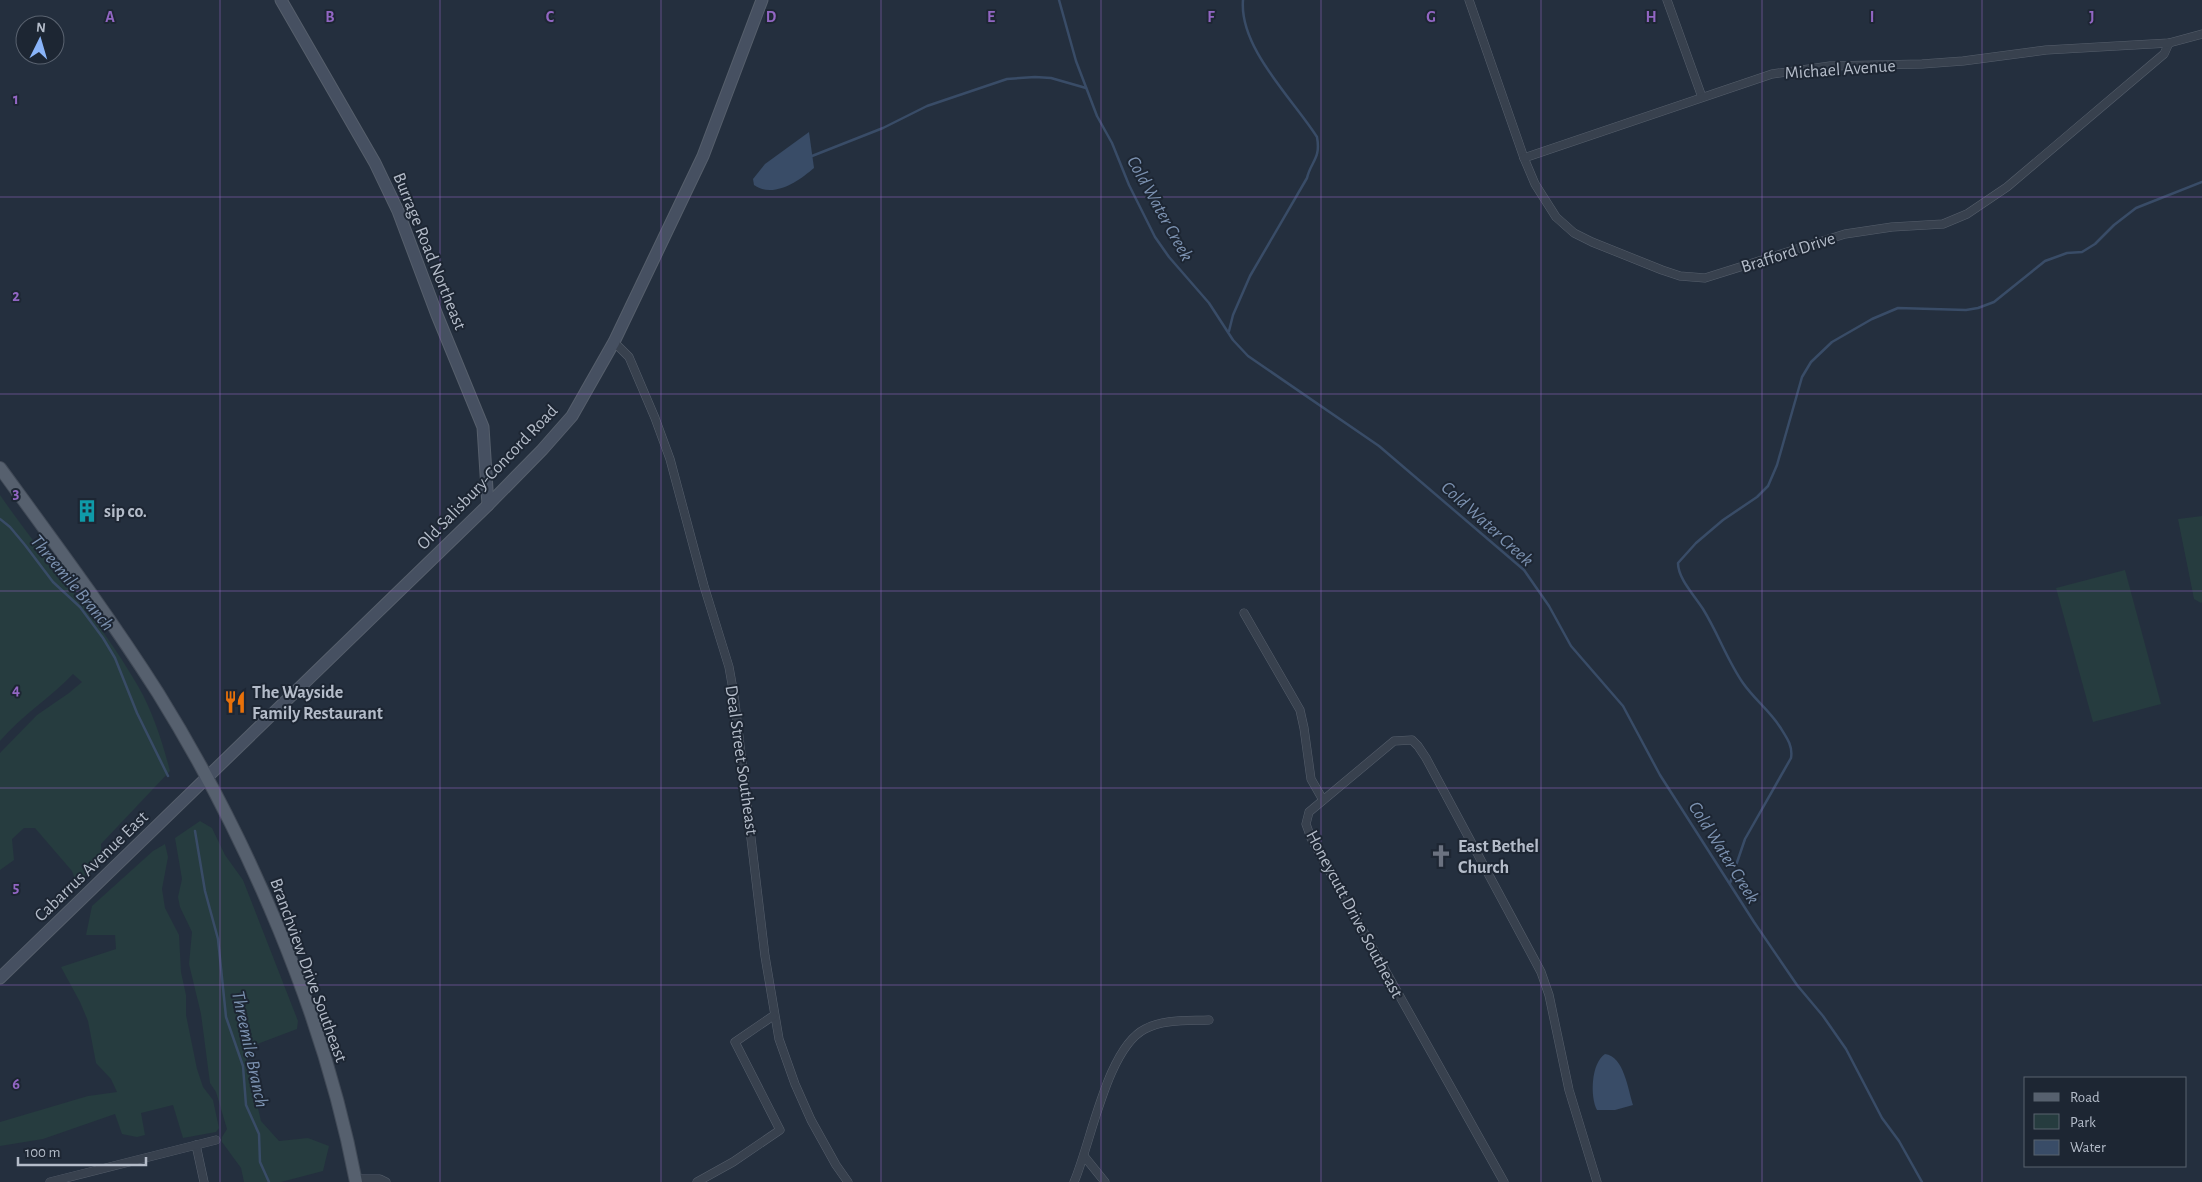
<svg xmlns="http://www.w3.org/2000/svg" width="2202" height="1182" font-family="'Alegreya Sans',sans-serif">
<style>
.green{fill:#263c3f}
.water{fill:#394c67}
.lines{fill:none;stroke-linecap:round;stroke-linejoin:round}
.stream{stroke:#394c67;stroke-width:2.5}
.street-casing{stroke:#565f6c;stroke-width:9}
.secondary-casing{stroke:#565f6c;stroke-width:13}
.primary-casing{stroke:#414a57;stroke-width:14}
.street{stroke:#38414e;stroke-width:8}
.secondary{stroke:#465061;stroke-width:11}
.primary{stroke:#56606e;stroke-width:12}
.grid{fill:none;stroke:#9266c3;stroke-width:1;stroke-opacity:0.55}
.labels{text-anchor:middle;stroke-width:4;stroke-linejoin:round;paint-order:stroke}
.street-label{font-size:18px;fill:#b4bcc9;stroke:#1d2633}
.poi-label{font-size:18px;font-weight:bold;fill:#b4bcc9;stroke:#1d2633;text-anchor:start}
.water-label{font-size:19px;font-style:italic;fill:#7c92b1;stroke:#1d2633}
.grid-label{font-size:16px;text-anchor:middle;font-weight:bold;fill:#9266c3;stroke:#1d2633;stroke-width:4;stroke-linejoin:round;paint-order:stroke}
</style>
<rect width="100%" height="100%" fill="#242f3e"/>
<g class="green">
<path d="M0,495C44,559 99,618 138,686C153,712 162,741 170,771L101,844L102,863L77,885L72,871L35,828H24L12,839L14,860L0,870V753L37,715L69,693L82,682L73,674C50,698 22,715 0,741Z"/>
<path d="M2202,516V602L2201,603L2194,599L2178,519Z"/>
<path d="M2125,570L2161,704L2093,722L2056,588Z"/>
<path d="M200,821L212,828L225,855L243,880L298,1021L297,1029L249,1047L245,1054L261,1121L279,1141L308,1138L329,1146L323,1171L281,1182H244L241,1168L222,1142V1137L227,1129L216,1092L210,1083L201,1014L189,964L192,932L180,907L178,897L182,879L175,838Z"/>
<path d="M165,844L168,857L162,889L165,908L179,935L181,972L186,995V1015L197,1069L203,1087L213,1100L219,1128L216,1132L183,1138L173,1105L141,1113L145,1135L137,1137L122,1134L115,1114L43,1139L0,1146V1122L88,1096L117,1092L111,1079L96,1063L88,1021L80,1002L61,967L116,949L115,935H86L92,906L153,851Z"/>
</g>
<g class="water">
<path d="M809,132L814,168C799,181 773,199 754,185L753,179L765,164Z"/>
<path d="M1605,1054C1624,1056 1628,1090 1633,1105L1615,1110H1597C1590,1097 1591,1063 1605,1054Z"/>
</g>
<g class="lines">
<g class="stream">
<path d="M1059,0L1076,61L1097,116L1112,143L1129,185L1155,237L1169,257L1209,303L1233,340L1248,356L1379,446L1524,570L1549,606L1571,646L1623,706L1660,775L1754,922L1797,985L1823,1016L1846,1049L1882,1118L1899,1141L1922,1182"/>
<path d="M812,156L883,128L927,106L1007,79L1035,77L1051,78L1086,88"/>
<path d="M1229,331L1233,315L1250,276L1307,178C1311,161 1321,159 1317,137C1293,99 1239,48 1243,0"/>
<path d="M0,519L10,527L25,545L53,582L80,607L103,638L115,658L137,713L168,776"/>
<path d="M195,831L205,891L218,939L226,1017L243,1066L246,1105L259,1134L260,1162L269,1182"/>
<path d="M1730,883L1745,839L1791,758C1793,746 1787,738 1780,727C1770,711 1754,699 1743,683C1727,660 1718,633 1703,609C1695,596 1678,579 1678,563L1696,543L1723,520L1757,497L1768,486L1777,465L1802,377L1811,362L1832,342L1872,319L1898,308L1966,310L1978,308L1994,302L2045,261L2067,253L2082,252L2095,244L2114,225L2136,208L2202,182"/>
</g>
<defs>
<g id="street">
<path d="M1469,0L1524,158L1535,184L1556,217L1574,233L1592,242L1662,270L1680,276L1705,278L1845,234L1892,227L1943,224L1967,214L2007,187L2164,54L2169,43"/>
<path d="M1667,0L1702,97"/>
<path d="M1524,158L1772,74L1830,66L1922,64L1963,61L2046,50L2169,43L2202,34"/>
<path d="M614,342L629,357L655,418L670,459L704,586L729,667L734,695L765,956L779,1039L795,1084L811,1120L836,1165L848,1182"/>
<path d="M1244,613L1300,710L1304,728L1311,779L1323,800"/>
<path d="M196,1145L204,1182"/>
<path d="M1084,1156L1105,1182"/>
<path d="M356,1179H380L386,1182"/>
<path d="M50,1182L216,1140"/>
<path d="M697,1182L733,1162L780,1130L735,1042L773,1016"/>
<path d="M1074,1182C1091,1143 1107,1048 1145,1029C1164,1019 1188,1021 1209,1020"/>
<path d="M1504,1182L1311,838L1306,824L1309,812L1394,741L1412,740L1418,746L1426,758L1541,972L1549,995L1569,1090L1597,1182"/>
</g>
<g id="secondary">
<path d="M281,0L375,163L398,211L437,315L483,427L488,505"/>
<path d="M0,978L488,505L542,450L572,416L614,342L703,156L762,0"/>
</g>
<path id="primary" d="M0,468C54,542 109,616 158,693C248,838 324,1014 356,1182"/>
</defs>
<use href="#street" class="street-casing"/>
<use href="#secondary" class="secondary-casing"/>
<use href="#primary" class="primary-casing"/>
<use href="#street" class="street"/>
<use href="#secondary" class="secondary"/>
<use href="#primary" class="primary"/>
</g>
<path class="grid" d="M220,0V1182M440,0V1182M661,0V1182M881,0V1182M1101,0V1182M1321,0V1182M1541,0V1182M1762,0V1182M1982,0V1182M0,197H2202M0,394H2202M0,591H2202M0,788H2202M0,985H2202"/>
<defs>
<symbol id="building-bare" viewBox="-9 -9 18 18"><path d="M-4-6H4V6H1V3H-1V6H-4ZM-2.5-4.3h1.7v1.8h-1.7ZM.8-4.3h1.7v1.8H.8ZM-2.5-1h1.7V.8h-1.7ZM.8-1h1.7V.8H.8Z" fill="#0f9aa8" stroke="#1d2633" stroke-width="2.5" paint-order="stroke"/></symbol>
<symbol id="restaurant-bare" viewBox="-9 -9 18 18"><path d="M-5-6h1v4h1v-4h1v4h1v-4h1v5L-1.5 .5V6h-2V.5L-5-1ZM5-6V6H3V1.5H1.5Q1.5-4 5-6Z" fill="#e8710a" stroke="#1d2633" stroke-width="2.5" paint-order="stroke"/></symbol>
<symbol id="church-bare" viewBox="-9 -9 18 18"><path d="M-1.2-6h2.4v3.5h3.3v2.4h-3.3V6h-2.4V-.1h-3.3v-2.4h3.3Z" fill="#6b7280" stroke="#1d2633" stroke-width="2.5" paint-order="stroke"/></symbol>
</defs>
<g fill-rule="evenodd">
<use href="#building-bare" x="71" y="495" width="32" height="32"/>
<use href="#restaurant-bare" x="219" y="686" width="32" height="32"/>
<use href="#church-bare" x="1425" y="840" width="32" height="32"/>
</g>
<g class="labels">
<g class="street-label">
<text transform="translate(1840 69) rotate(-4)" y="6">Michael Avenue</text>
<text transform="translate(430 251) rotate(68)" y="6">Burrage Road Northeast</text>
<text transform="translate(1788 252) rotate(-18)" y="6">Brafford Drive</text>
<text transform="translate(487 477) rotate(-46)" y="6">Old Salisbury-Concord Road</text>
<text transform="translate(742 760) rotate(82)" y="6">Deal Street Southeast</text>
<text transform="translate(91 866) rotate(-44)" y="6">Cabarrus Avenue East</text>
<text transform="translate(1355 914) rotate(62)" y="6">Honeycutt Drive Southeast</text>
<text transform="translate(309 970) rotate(70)" y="6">Branchview Drive Southeast</text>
</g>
<g class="poi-label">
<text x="104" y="517">sip co.</text>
<text x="252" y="698">The Wayside<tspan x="252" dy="21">Family Restaurant</tspan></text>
<text x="1458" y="852">East Bethel<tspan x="1458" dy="21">Church</tspan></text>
</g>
<g class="water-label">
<text transform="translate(1161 208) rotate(61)" y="7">Cold Water Creek</text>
<text transform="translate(1488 523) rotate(42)" y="7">Cold Water Creek</text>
<text transform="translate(73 582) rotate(50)" y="7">Threemile Branch</text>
<text transform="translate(1725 852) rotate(58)" y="7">Cold Water Creek</text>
<text transform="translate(251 1049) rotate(78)" y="7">Threemile Branch</text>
</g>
</g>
<g class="grid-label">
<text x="110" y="22">A</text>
<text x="330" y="22">B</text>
<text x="550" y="22">C</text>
<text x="771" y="22">D</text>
<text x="991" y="22">E</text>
<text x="1211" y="22">F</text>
<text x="1431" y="22">G</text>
<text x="1651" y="22">H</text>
<text x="1872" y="22">I</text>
<text x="2092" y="22">J</text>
<text x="16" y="104">1</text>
<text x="16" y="301">2</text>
<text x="16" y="498">3</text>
<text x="16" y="695">4</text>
<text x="16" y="892">5</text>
<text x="16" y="1089">6</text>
</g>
<rect x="2024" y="1077" width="162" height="90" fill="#1d2633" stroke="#59626f"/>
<rect x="2034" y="1093" width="25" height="8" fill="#56606e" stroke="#59626f"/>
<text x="2070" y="1102" font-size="15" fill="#b4bcc9">Road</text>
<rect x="2034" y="1114" width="25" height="15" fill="#263c3f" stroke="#59626f"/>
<text x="2070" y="1127" font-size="15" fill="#b4bcc9">Park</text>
<rect x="2034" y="1140" width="25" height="15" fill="#394c67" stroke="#59626f"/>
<text x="2070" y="1152" font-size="15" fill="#b4bcc9">Water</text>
<g transform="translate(40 40) rotate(5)"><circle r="24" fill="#1d2633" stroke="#59626f"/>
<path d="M0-4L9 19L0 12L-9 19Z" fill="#8ab4f8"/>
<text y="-8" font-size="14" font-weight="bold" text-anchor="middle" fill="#b4bcc9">N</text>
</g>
<path d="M18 1157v8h128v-8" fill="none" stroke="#b4bcc9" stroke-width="2.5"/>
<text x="25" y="1157" font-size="15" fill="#b4bcc9" stroke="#1d2633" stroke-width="4" paint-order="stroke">100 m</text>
</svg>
